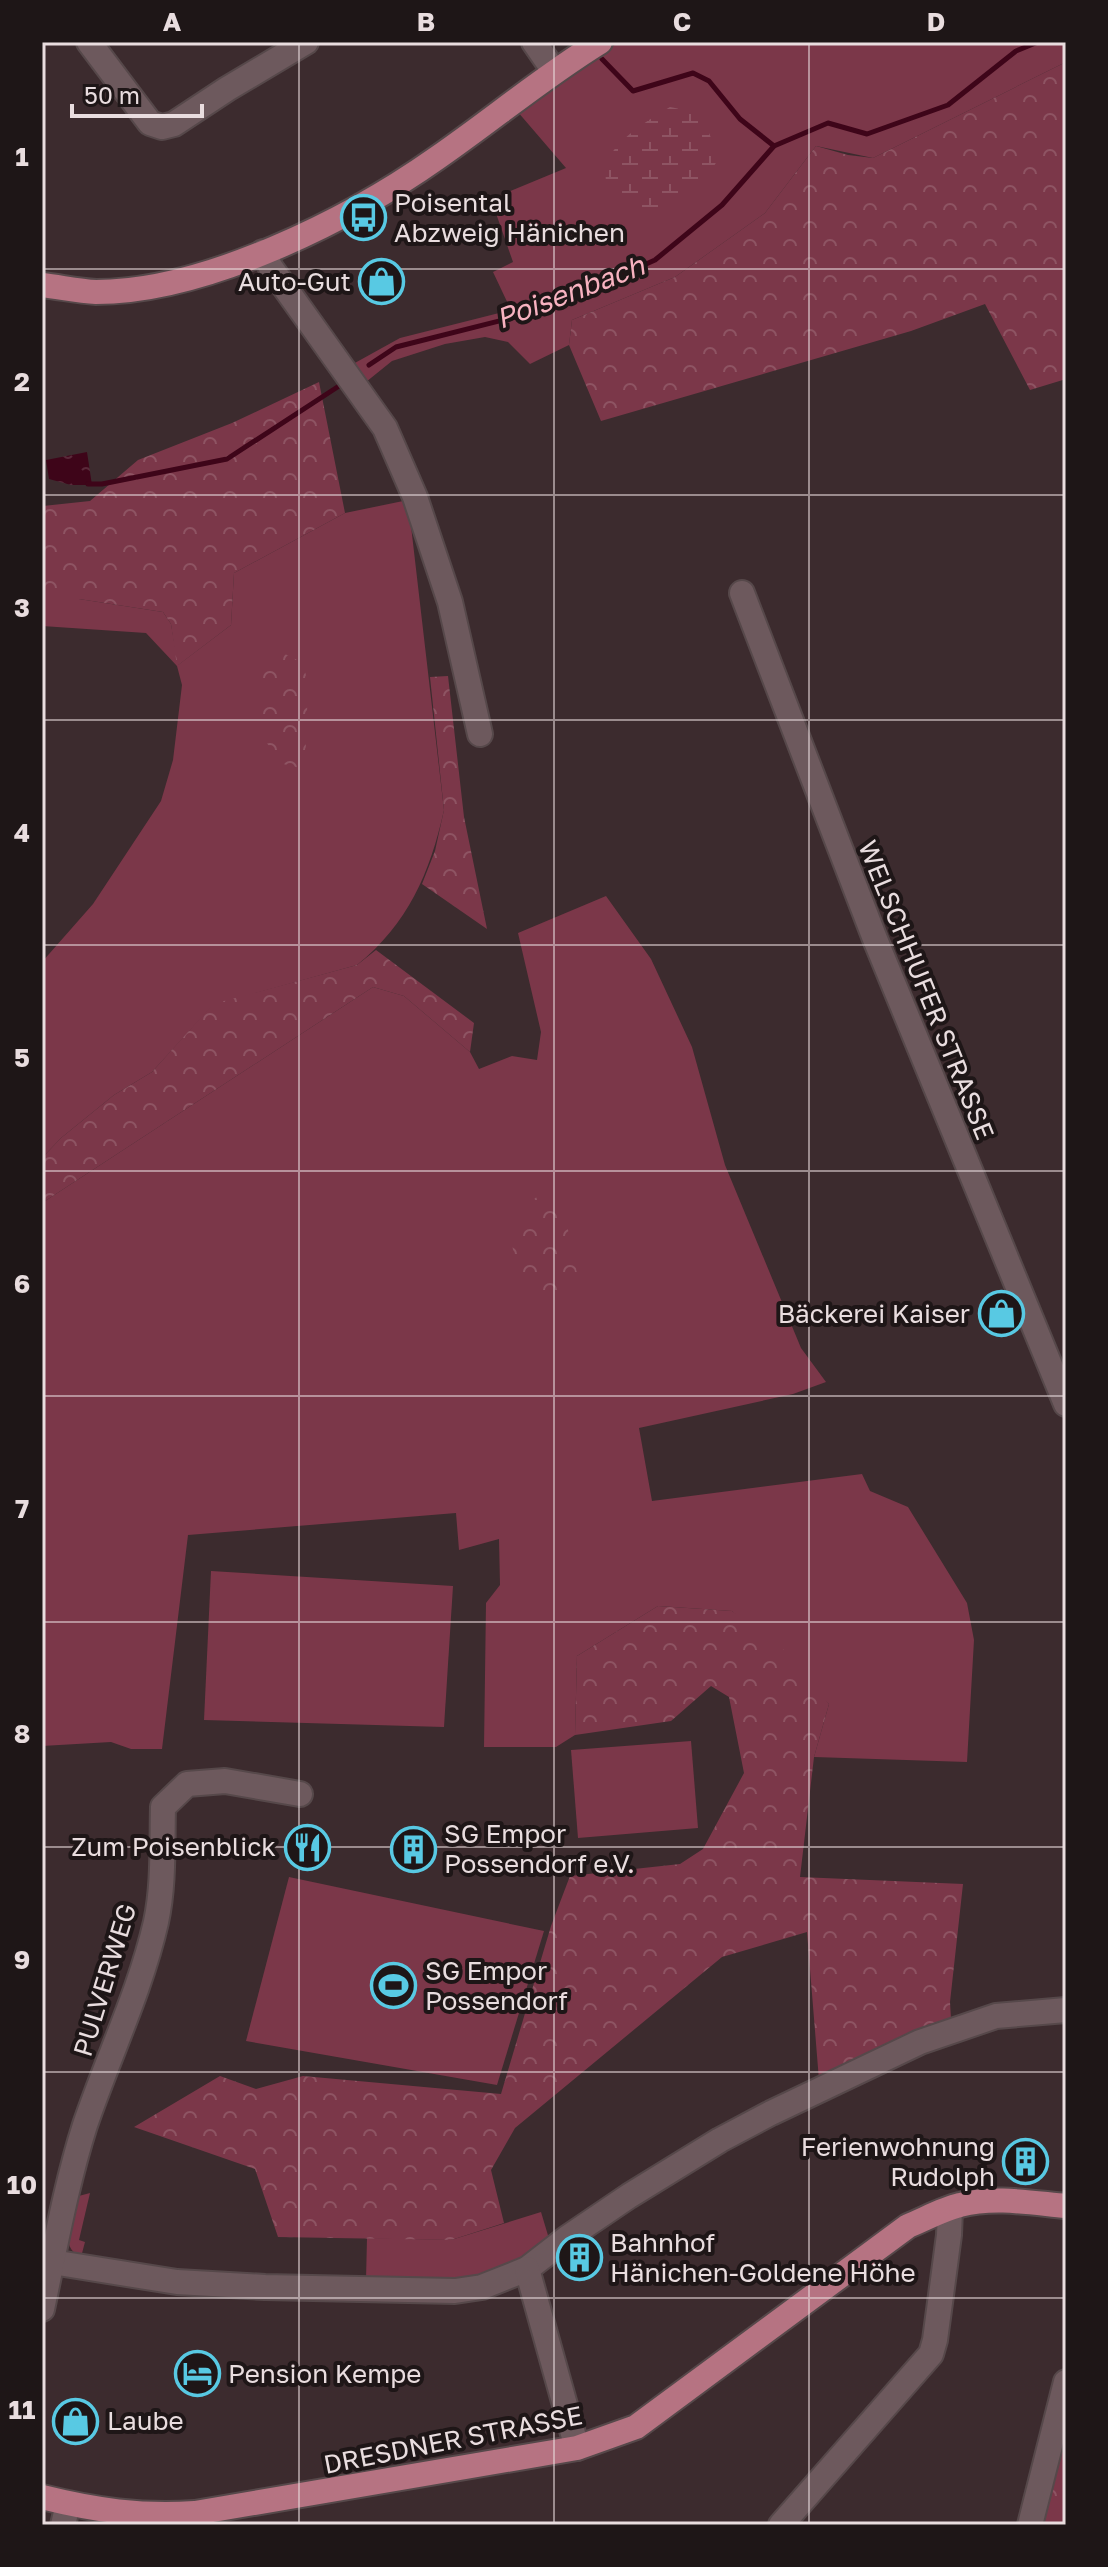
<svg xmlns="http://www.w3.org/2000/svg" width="1108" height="2567" font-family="'Golos Text',sans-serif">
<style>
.green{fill:#7b3749}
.forest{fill:url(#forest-crowns)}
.wetland{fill:url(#wetland-marsh)}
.water{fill:url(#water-ripples)}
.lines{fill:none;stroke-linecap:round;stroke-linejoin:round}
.stream{stroke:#3e0519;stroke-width:5}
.minor-casing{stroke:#56484a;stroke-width:28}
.major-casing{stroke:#56484a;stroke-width:28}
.minor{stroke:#6d595d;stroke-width:24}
.major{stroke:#b67382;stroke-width:24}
.grid{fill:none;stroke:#e9dddf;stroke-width:2;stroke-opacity:0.55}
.labels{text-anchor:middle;stroke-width:8;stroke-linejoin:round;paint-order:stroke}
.poi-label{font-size:26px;fill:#e9dddf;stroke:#1e1617;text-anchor:start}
.street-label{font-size:26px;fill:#e9dddf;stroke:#1e1617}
.water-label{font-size:28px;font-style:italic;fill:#f7b2c0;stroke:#1e1617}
.neatline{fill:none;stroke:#e9dddf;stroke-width:3}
.grid-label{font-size:26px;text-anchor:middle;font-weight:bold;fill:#e9dddf}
</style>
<defs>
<pattern id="forest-crowns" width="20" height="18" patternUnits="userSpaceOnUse" patternTransform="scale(2)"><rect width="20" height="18" fill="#7b3749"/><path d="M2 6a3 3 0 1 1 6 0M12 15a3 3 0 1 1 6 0" fill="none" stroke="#8e5463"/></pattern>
<pattern id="wetland-marsh" width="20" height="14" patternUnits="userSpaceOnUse" patternTransform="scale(2)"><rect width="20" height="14" fill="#7b3749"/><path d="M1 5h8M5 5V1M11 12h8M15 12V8" fill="none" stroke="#8e5463"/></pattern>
<pattern id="water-ripples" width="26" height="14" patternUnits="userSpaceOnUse" patternTransform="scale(2)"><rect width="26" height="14" fill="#3e0519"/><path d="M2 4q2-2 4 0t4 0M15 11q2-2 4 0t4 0" fill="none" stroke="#5a293a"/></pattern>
</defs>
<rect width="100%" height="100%" fill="#3c2b2e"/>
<g class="green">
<path d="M619,42H1066V62L873,158L816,146L765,213L675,277L572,320L569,345L530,364L508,342L485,337L445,344L392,361L366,382L353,364L400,338L511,310L493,272L513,262L491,199L566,168L517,111Z"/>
<path d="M408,500L444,810C430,873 408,924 357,965L213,1005L152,1072L114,1095L61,1138L42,1158V962L93,904L161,801L173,760L182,685L177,666L146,633L42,626V599H79L163,612L171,624L178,665L231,625L234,573L345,513Z"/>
<path d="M606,896L651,959L692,1047L725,1165L801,1348L826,1382L793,1394L639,1428L652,1501L862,1474L870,1491L908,1507L967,1603L974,1640L967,1762L814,1757L829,1704L732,1611L658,1606L577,1656L575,1735L556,1747H484L486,1603L500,1585L499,1539L459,1550L456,1513L188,1535L162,1749H131L111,1742L42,1746V1203L373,987L404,996L470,1052L479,1069L512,1056L537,1060L541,1032L518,933Z"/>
<path d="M211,1571L453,1586L444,1727L204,1720Z"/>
<path d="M691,1741L698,1828L578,1838L571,1750Z"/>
<path d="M289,1877L544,1931L497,2085L246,2041Z"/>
<path d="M90,2193L79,2240L85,2242L81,2257C58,2247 71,2217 75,2197Z"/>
<path d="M541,2212L550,2242L513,2266L479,2279L366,2280L367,2238L451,2240Z"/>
</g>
<g class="forest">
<path d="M1066,62V379L1030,390L985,304L911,331L601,421L569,345L572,320L675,277L765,213L816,146L848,155L873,158Z"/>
<path d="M319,382L345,513L234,573L231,625L177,666L171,624L163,612L79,599H42V504L43,506L90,501L138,460L232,423Z"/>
<path d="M285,654L303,663L308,684L305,769L283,764L266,742L257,666Z"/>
<path d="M448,676L464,817L487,929L422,884L435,851L444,810L430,677Z"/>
<path d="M376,950L474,1023L470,1052L404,996L373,987L42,1203V1158L61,1138L114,1095L152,1072L213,1004L357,965Z"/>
<path d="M546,1195L566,1220L577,1273L543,1302L519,1285L511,1238L524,1201Z"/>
<path d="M658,1606L732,1611L782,1648L829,1704L814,1757L800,1877L963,1884L950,2002L951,2019L819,2080L807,1932L722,1957L515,2128L491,2170L504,2223L451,2240L278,2237L255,2169L134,2127L220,2076L256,2089L303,2076L501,2094L551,1926L570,1876L680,1864L703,1849L744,1773L729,1697L711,1686L671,1721L575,1735L577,1656Z"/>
<path d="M1066,2397V2525H1035Z"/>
</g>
<path class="wetland" d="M670,107C705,113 710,129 717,161C697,196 680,203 642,213L624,203L606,186C606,180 605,172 606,166C610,143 651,118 670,107Z"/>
<path class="water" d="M87,452L92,485H71L49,479L46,460Z"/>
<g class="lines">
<g class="stream">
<path d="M602,59L633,91L693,73L709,81L740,119L774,146"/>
<path d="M369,365L396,347L515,317L584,292L655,260L722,205L774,146L828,123L867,134L948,105L1016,51L1038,42"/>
<path d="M88,484H102L227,459L339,386"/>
</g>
<defs>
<g id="minor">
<path d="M89,42L150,123L162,127L174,124L227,89L306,42"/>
<path d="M534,42L554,71"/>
<path d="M263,252L271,268L385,428L415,497L450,602L480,734"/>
<path d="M742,593L875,939L1066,1404"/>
<path d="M52,2262L177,2282L265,2287L455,2291L482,2287L527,2269L567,2238L629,2196L720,2140L771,2113L920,2042L996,2016L1066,2010"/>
<path d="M527,2269L577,2448"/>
<path d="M42,2309C55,2248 66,2185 85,2125C108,2057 140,1992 156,1922C164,1885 162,1845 163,1807L187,1784L225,1781L300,1794"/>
<path d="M63,2525L68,2504"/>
<path d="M781,2525L931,2354L935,2340L949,2235L950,2209"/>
<path d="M1030,2525L1066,2382"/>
</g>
<g id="major">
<path d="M42,285C60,287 78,291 96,292C205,292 349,220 437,158C492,120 543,77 600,42"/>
<path d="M42,2497C94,2510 142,2517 195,2513L577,2448L636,2427L908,2226C925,2219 943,2209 960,2205C994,2196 1032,2203 1066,2206"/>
</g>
</defs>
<use href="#minor" class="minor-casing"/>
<use href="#major" class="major-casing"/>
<use href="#minor" class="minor"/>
<use href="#major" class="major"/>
</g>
<path class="grid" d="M299,42V2525M554,42V2525M809,42V2525M42,269H1066M42,495H1066M42,720H1066M42,945H1066M42,1171H1066M42,1396H1066M42,1622H1066M42,1847H1066M42,2072H1066M42,2298H1066"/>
<defs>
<symbol id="bus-ring" viewBox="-11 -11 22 22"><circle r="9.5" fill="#1e1617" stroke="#58c9e3" stroke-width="1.5"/><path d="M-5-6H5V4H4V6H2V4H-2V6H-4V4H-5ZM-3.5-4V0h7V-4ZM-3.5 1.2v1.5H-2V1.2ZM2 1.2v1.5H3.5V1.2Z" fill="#58c9e3"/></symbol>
<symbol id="shop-ring" viewBox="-11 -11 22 22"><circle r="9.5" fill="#1e1617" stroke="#58c9e3" stroke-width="1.5"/><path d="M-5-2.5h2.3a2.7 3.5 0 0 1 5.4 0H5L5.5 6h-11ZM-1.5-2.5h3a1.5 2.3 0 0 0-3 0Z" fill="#58c9e3"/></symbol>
<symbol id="restaurant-ring" viewBox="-11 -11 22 22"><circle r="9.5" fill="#1e1617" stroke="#58c9e3" stroke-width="1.5"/><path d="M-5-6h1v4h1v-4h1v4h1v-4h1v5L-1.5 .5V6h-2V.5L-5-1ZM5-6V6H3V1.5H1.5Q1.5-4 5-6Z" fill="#58c9e3"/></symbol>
<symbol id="building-ring" viewBox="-11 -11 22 22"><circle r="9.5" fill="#1e1617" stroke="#58c9e3" stroke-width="1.5"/><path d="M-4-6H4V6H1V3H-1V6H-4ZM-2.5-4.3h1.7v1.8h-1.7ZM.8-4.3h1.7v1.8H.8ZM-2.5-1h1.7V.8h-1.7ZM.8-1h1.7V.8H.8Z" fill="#58c9e3"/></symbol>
<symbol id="stadium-ring" viewBox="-11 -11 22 22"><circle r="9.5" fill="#1e1617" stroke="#58c9e3" stroke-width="1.5"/><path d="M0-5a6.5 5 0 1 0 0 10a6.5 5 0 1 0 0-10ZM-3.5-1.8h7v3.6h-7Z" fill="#58c9e3"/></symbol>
<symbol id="hotel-ring" viewBox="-11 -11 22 22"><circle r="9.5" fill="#1e1617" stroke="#58c9e3" stroke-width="1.5"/><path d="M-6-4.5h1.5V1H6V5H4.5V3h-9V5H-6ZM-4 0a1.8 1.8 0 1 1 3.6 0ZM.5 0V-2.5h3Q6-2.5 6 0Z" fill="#58c9e3"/></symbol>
</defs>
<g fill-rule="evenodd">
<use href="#bus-ring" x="338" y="192" width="51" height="51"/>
<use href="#shop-ring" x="356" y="256" width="51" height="51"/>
<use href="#shop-ring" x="976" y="1288" width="51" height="51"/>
<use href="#restaurant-ring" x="282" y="1822" width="51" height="51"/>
<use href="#building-ring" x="388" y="1824" width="51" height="51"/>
<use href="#stadium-ring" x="368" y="1960" width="51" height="51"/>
<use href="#building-ring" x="1000" y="2136" width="51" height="51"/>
<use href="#building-ring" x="554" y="2232" width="51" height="51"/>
<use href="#hotel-ring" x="172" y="2348" width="51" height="51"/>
<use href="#shop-ring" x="50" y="2396" width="51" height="51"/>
</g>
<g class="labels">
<g class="poi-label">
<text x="394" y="212">Poisental<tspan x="394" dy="30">Abzweig Hänichen</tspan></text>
<text x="351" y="291" text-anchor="end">Auto-Gut</text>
<text x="970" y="1323" text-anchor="end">Bäckerei Kaiser</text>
<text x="444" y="1843">SG Empor<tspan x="444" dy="30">Possendorf e.V.</tspan></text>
<text x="276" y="1856" text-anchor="end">Zum Poisenblick</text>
<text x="425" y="1980">SG Empor<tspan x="425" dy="30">Possendorf</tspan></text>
<text x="995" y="2156" text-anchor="end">Ferienwohnung<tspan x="995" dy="30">Rudolph</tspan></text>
<text x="610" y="2252">Bahnhof<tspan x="610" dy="30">Hänichen-Goldene Höhe</tspan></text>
<text x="228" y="2383">Pension Kempe</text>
<text x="107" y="2430">Laube</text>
</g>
<g class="street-label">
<text transform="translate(926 990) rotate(68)" y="9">WELSCHHUFER STRASSE</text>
<text transform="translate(105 1980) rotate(-73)" y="9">PULVERWEG</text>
<text transform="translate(453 2440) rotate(-11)" y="9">DRESDNER STRASSE</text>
</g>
<g class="water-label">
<text transform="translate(570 292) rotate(-21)" y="10">Poisenbach</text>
</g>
</g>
<rect width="1108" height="2567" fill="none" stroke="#1e1617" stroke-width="88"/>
<path d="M72 104v12h130v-12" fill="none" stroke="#e9dddf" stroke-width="4"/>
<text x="84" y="104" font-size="24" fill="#e9dddf" stroke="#1e1617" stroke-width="6" paint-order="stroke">50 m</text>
<rect x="44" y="44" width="1020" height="2479" class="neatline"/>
<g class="grid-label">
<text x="172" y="31">A</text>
<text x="426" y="31">B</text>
<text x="682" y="31">C</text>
<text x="936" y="31">D</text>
<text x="22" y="166">1</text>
<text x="22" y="391">2</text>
<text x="22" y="617">3</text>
<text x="22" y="842">4</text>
<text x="22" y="1067">5</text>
<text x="22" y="1293">6</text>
<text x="22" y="1518">7</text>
<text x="22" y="1743">8</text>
<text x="22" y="1969">9</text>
<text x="22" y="2194">10</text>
<text x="22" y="2419">11</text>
</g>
</svg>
